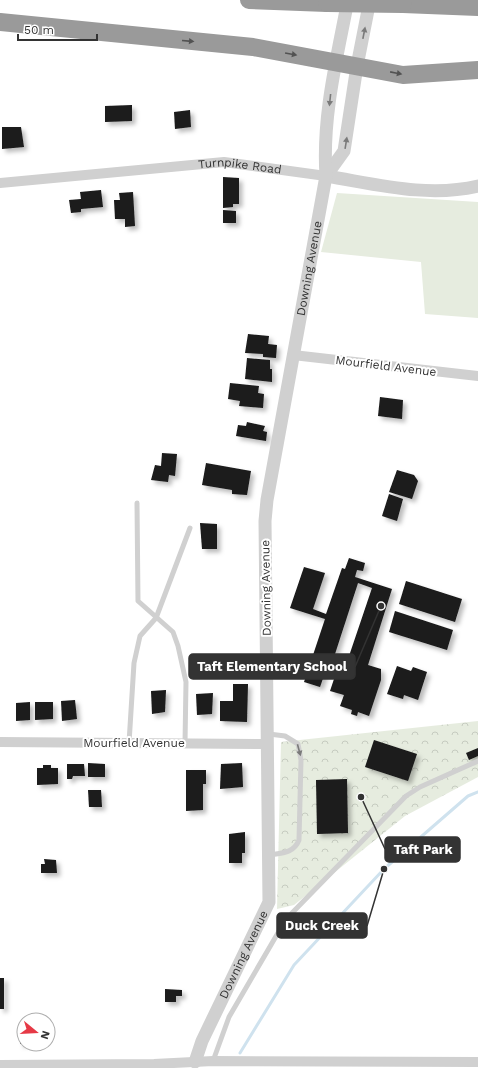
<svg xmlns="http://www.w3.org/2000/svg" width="478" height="1068" font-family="'Work Sans',sans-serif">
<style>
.green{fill:#e6ecdf}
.park{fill:url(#park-crowns)}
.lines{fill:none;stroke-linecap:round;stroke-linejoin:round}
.stream{stroke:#cfe2ee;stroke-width:3}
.building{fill:#1a1a1a;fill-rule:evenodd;filter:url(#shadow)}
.service{stroke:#d0d0d0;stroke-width:5}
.minor{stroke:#d0d0d0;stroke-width:10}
.tertiary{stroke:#d0d0d0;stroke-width:13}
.motorway{stroke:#9a9a9a;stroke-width:18}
.motorway-bridge{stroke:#9a9a9a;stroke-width:18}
.oneway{fill:#7a7a7a}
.oneway2{fill:#525252}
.labels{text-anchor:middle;stroke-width:4;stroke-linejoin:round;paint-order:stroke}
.street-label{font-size:12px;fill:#333;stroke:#fff}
.leader{fill:none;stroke:#333;stroke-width:1.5}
.callout-dot{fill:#333;stroke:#fff;stroke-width:1.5}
.callout{fill:#333;stroke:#333;stroke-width:1.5}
.callout-label{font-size:13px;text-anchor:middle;font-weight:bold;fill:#fff}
</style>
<defs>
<pattern id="park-crowns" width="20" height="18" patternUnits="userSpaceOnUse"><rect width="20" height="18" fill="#e6ecdf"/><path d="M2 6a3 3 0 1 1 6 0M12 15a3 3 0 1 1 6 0" fill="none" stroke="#c6cbc0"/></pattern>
<filter id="shadow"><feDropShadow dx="3.5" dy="3.5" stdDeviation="2" flood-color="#0004"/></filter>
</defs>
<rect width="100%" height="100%" fill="#fff"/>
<path class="green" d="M337,193L478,202V318L425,314L421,262L321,252Z"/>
<path class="park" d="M478,721V777L405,816L294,905L277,909L281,742Z"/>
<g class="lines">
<path class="stream" d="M240,1053L294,965L384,869L468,796L478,792"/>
</g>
<g class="building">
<path d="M132,105V121L105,122V106Z"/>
<path d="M190,110L191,127L175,129L174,112Z"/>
<path d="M2,127H21L24,147L2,149Z"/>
<path d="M223,177L239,178V204H233V207L223,208Z"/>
<path d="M101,190L103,207L81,209V212L71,213L69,200L81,199L80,192Z"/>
<path d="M133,192L135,226L125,227V219H115L114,200H120L119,193Z"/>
<path d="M223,210L236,211V223H223Z"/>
<path d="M248,334L269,336L268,344L277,345L276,358L263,357V354L245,353Z"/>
<path d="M247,358L270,360V369H272V382L245,379Z"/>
<path d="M230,383L259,386L258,393L264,394L263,408L239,406L240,401L228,399Z"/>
<path d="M380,397L403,400L402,419L378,416Z"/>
<path d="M247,422L265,426L263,431L267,432L266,441L236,436L238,425L246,426Z"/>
<path d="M162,453L177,454L175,476L169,475L168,482L151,480L155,465L161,466Z"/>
<path d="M206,463L251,471L247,495L232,494V490L202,485Z"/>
<path d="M397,470L414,475L418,481L412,499L389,492Z"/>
<path d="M389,494L403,499L397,521L382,516Z"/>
<path d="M200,523L217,524V549H202Z"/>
<path d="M349,558L365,563L363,571L357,570L355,577L392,589L368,665L381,669V680L369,716L358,712L357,716L351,714L352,710L340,706L344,695L330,691L338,667L328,664L320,687L304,682L325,619L290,608L304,567L325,573L313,609L326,614L342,568L345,569ZM358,583L372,588L348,659L335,654Z"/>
<path d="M406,581L462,599L455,622L399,604Z"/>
<path d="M395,611L453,630L447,650L389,632Z"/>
<path d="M397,666L411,671L413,667L427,672L418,700L404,695L403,699L387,694Z"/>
<path d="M233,684H248L247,722L220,721V701H233Z"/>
<path d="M166,690L165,712L152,714L151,691Z"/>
<path d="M213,693L212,714L197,715L196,694Z"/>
<path d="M75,700L77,719L62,721L61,701Z"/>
<path d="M30,702V720L16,721V703Z"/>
<path d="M35,702H53V719L35,720Z"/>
<path d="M374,740L417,754L408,781L365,767Z"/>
<path d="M478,748V756L469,760L466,753Z"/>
<path d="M88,763L105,764V777H88Z"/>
<path d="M242,763L243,787L220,789L221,764Z"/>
<path d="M67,764H84L85,776H73L72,779H67Z"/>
<path d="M43,765H51V768H58V784L37,785V768H43Z"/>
<path d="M186,770H206V784H203V810L186,811Z"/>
<path d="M347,779L348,833L317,834L316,780Z"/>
<path d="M88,790H101L102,807H89Z"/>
<path d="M245,832V853H242V863H229V834Z"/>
<path d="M44,859L56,860L57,873H41V864H45Z"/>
<rect x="0" y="978" width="4" height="31"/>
<path d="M165,989L182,990V996H176V1002H165Z"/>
<rect x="20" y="1025" width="4" height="19"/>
</g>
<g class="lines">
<g class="service">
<path d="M137,503L138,601L173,632L178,646L186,682L185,743"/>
<path d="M269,734L285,736L298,744L301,760L299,840C294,853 282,853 270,855"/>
<path d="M129,743L134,663L140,636L156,618L190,528"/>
<path d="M213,1061L229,1017L282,926L292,913L406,796L420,787L478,761"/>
</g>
<g class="minor">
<path id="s1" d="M0,183L224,162L326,176"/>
<path d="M293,355L478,376"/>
<path d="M0,742L267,744"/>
<path d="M0,1065L154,1064L213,1061L478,1062"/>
</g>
<g class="tertiary">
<path d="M326,176L344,151L357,66L370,0"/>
<path d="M326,176C376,184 427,198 478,186"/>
<path id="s2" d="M195,1062L202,1041L269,902L265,521L267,500L326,176C322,116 337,58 348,0"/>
</g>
<g class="motorway">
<path d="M249,0L327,3"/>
<path d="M403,4L478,7"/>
<path d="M0,22L253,47L403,75L478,70"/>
</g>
<path class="motorway-bridge" d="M327,3L403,4"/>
</g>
<defs><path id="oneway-solid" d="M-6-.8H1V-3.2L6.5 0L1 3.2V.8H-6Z"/></defs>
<g class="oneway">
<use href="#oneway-solid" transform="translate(364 33) rotate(-79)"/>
<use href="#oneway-solid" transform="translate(330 100) rotate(96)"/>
<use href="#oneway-solid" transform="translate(346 143) rotate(-81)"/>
<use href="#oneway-solid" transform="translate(299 750) rotate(75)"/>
</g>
<g class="oneway2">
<use href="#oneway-solid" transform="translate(188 41) rotate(5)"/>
<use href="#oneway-solid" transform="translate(291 54) rotate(10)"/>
<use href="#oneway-solid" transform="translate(396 73) rotate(11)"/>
</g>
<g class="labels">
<g class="street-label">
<text dy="4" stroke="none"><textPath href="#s1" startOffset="241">Turnpike Road</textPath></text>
<text dy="4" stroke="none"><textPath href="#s2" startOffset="814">Downing Avenue</textPath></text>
<text transform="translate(386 366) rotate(7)" y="4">Mourfield Avenue</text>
<text transform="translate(266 588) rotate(-91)" y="4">Downing Avenue</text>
<text x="134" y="747">Mourfield Avenue</text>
<text dy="4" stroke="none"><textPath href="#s2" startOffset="118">Downing Avenue</textPath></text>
</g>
</g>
<path class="leader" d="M381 606L355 667M361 797L385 849M384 869L367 926"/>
<g class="callout-dot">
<circle cx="381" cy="606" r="4"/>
<circle cx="361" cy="797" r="4"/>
<circle cx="384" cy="869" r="4"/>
</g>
<g class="callout">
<rect x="189" y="654" width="166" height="25" rx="4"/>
<rect x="385" y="837" width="75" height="25" rx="4"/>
<rect x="277" y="913" width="90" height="25" rx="4"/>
</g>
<g class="callout-label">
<text x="272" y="671">Taft Elementary School</text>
<text x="423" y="854">Taft Park</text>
<text x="322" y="930">Duck Creek</text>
</g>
<g transform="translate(36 1032) rotate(108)"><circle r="19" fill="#ffffff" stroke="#adadad"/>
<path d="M0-3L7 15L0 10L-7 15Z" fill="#e63946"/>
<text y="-6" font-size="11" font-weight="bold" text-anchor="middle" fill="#333333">N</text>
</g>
<path d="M18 34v6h79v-6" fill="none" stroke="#333333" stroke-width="2"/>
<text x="24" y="34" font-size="12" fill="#333333" stroke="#ffffff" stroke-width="3" paint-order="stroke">50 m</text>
</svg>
